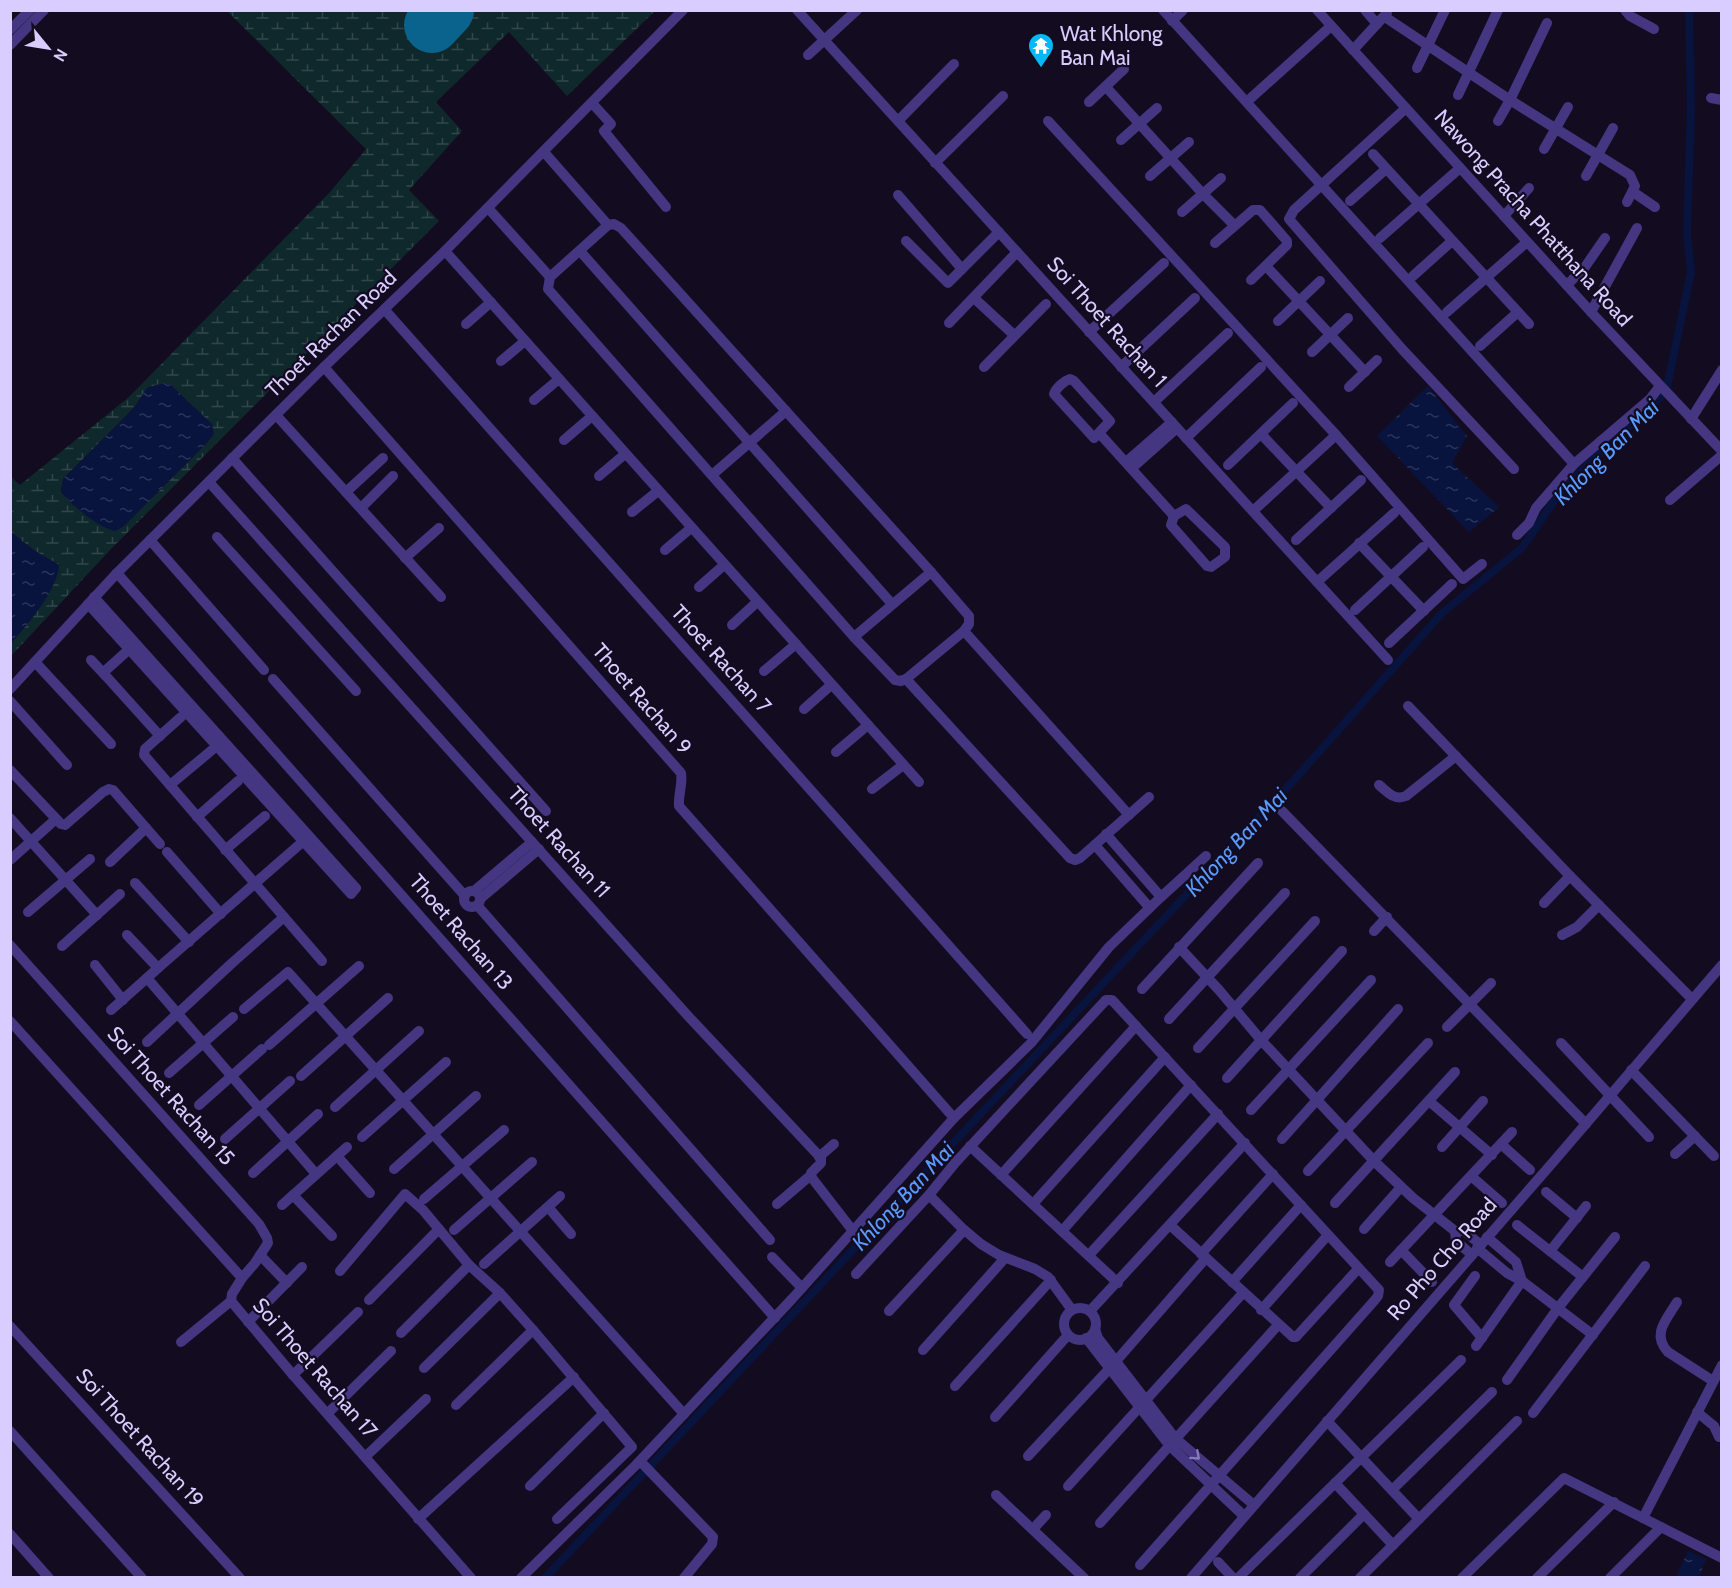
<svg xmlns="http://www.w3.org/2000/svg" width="1732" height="1588" font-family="Cabin,sans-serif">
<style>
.wetland{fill:url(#wetland-marsh);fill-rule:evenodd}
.water{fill:url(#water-ripples)}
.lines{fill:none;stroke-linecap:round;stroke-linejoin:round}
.canal{stroke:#08133e;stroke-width:8}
.runway{stroke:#0a638c;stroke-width:56}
.minor{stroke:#443681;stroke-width:10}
.oneway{stroke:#877aba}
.labels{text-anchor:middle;stroke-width:4.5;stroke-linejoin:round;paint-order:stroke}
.poi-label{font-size:21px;fill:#d9ccff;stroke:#130c21;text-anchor:start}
.street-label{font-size:21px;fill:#d9ccff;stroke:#130c21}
.water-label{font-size:22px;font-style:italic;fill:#5a9aff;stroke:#130c21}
</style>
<defs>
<pattern id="wetland-marsh" width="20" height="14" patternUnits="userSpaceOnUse" patternTransform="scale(1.5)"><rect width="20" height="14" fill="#0f282b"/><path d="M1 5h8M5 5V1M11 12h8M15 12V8" fill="none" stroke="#31464b"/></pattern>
<pattern id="water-ripples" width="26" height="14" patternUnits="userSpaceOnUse" patternTransform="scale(1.5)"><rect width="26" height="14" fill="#08133e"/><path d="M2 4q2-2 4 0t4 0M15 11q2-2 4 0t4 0" fill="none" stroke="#2b345b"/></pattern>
</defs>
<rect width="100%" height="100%" fill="#130c21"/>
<path class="wetland" d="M227,11H426L419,18L440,39L467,11H655L567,96L509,32L436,102L462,131L409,190L439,221L112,548L11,656V643L42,604L59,565L35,551L11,532L10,476L20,485L129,397L331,191L366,149ZM163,383L74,506L61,492L63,479L134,408L147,388Z"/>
<g class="water">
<path d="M163,383L171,385L212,424L214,434L207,443L123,527L115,531C95,526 75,507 61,492L63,479L134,408L147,388Z"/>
<path d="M1428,386L1467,436L1452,463L1499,507L1469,532L1377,436Z"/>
<path d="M11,532L35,551L59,565C58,589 27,626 11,643Z"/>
<path d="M1688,1551L1706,1559L1699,1577H1676Z"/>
</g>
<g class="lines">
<path class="canal" d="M545,1578L1295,779L1442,613L1522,548L1563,488L1666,392L1691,272L1687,233L1691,108L1689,10"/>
<path class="runway" d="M432,25L446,10"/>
<g class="minor">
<path d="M797,10L1388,660"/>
<path d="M1163,10L1574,464"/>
<path d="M1317,10L1591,312L1722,451"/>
<path d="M1365,10L1377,24"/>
<path d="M1625,10L1630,16L1654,29"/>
<path d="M1385,17L1510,100L1630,175L1635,186L1627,202"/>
<path d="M1172,21L1183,10"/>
<path d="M10,30L30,10"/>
<path d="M10,45L44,10"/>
<path d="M1353,50L1387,13"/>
<path d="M808,55L857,10"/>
<path d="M1417,68L1445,10"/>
<path d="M1106,87L1203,194L1234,225"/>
<path d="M1458,95L1498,10"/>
<path d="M1251,98L1331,26"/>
<path d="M1711,98L1722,100"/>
<path d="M1089,102L1124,69"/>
<path d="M592,103L611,124L604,131L666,207"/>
<path d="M1406,108L1294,210L1289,219L1402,349L1514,469"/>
<path d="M898,121L954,64"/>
<path d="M1048,121L1336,435L1463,579L1482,564"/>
<path d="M1498,121L1510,100L1547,23"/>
<path d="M1121,140L1157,108"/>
<path d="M1544,149L1568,107"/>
<path d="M544,152L608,225"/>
<path d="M1373,154L1529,324"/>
<path d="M935,163L1003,96"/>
<path d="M1150,176L1189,142"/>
<path d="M1586,176L1613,128"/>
<path d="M1633,192L1655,207"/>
<path d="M898,195L962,269"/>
<path d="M1350,201L1386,169"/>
<path d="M488,208L550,277"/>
<path d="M1182,212L1221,178"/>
<path d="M1504,216L1529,188"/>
<path d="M614,224L621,228L931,572L969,616V624L964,631L906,679L901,681L895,680L854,637L548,289L550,277L608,225Z"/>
<path d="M1380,238L1460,168"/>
<path d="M906,241L948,283L999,232"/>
<path d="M1215,243L1253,210H1260L1287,241V245L1251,280"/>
<path d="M445,251L919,782"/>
<path d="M580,251L892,604"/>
<path d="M1266,266L1365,372"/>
<path d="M1413,276L1452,241"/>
<path d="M1567,285L1585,267L1605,238"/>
<path d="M974,298L1014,335"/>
<path d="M385,310L1027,1034"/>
<path d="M1447,312L1527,242"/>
<path d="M1591,312L1637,228"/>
<path d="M1278,321L1320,281"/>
<path d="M949,323L1017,252"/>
<path d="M466,324L491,302"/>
<path d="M1089,332L1164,263"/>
<path d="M1480,346L1518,312"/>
<path d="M1312,352L1348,318"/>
<path d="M501,361L525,341"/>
<path d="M324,367L681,773C683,785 678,794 679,806L954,1118"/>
<path d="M984,367L1046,304"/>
<path d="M1121,367L1195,298"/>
<path d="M1070,379L1074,381L1110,421L1094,438L1054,394C1056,388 1064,381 1070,379Z"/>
<path d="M1349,387L1377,360"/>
<path d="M534,400L559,379"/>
<path d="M1154,402L1228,333"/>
<path d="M276,415L441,597"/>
<path d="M1691,419L1722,370"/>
<path d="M1100,434L1174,516"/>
<path d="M1261,434L1331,508"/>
<path d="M1186,438L1261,367"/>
<path d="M564,440L592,416"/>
<path d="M232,458L546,811"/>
<path d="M1126,462L1172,422"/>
<path d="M1228,465L1293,403"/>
<path d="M1132,468L1177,428"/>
<path d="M712,475L786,411"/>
<path d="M599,476L625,454"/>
<path d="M209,482L689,1017L821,1158V1163L811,1173L812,1178L853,1231"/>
<path d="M346,492L383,458"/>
<path d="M1670,500L1722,455"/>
<path d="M361,508L393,476"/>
<path d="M1186,509L1225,547V557L1211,567L1207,566L1171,525L1174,516Z"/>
<path d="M1253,511L1336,435"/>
<path d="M632,512L658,491"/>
<path d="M1517,535L1529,523L1536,508L1574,464L1650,399L1660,386"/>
<path d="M217,537L356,691"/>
<path d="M150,540L264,670"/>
<path d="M1296,540L1361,480"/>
<path d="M1359,543L1424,611"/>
<path d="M665,550L691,528"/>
<path d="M405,558L439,528"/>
<path d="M117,573L775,1318"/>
<path d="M1317,582L1394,513"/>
<path d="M699,587L724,565"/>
<path d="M88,604L351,894L356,888L355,887L94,597"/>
<path d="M1355,610L1423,547"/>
<path d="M732,625L757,602"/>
<path d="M964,631L1129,815"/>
<path d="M854,637L931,572"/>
<path d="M1389,643L1452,584"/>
<path d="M135,644L105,671V675L160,736"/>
<path d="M91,660L105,675"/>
<path d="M35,662L111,744"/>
<path d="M764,671L796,644"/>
<path d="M273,679L465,896"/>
<path d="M906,679L1070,858L1075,860L1080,858L1149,797"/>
<path d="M10,689L117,573L324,367L445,251L683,10"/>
<path d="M10,701L67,765"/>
<path d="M1408,706L1570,876L1692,999"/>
<path d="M804,709L831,685"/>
<path d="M181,717L145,749L144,755L322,961"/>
<path d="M836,752L868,725"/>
<path d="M10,770L61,824L65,825L103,792L109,789L113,790L160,844"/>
<path d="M170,785L212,750"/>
<path d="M1379,785C1388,792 1394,801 1406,796L1456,756"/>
<path d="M872,789L903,765"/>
<path d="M1282,811L1586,1124"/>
<path d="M197,817L238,781"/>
<path d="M10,818L97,915"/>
<path d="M1095,845L1149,907"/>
<path d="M225,850L265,816"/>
<path d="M167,852L221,914"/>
<path d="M10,860L56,819"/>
<path d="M110,862L146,828"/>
<path d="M135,883L189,942"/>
<path d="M474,891L532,842"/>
<circle cx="472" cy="899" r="8"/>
<path d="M1161,897L1206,856"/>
<path d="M480,899L539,849"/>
<path d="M1544,903L1570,876"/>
<path d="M477,905L770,1240"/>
<path d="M28,912L90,859"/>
<path d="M1374,931L1387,917"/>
<path d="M127,935L158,968L147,978L316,1174"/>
<path d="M1562,935L1577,927L1599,905"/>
<path d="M10,945L259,1224L267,1238L268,1243L255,1263L242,1278"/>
<path d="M62,946L120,894"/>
<path d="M1179,947L1219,990L1261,1040L1374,1161L1413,1198L1455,1231H1464L1481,1245"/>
<path d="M95,965L123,1000"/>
<path d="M158,968L307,838"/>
<path d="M1142,989L1258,863"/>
<path d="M244,1009L288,972L684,1414"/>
<path d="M111,1010L147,978"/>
<path d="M1169,1019L1285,893"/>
<path d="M10,1021L242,1278L232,1294L231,1301L293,1375L471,1578"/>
<path d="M1447,1027L1491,983"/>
<path d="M147,1042L231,964L284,917"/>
<path d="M1561,1043L1649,1137"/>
<path d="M269,1045L359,966"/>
<path d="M1198,1048L1315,921"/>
<path d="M1631,1070L1714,1156"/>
<path d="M169,1073L233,1017"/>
<path d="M301,1076L388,998"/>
<path d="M1227,1078L1342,951"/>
<path d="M1429,1101L1492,1155"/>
<path d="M199,1105L262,1049"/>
<path d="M335,1107L419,1031"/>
<path d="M1251,1110L1371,980"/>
<path d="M362,1137L446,1062"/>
<path d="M225,1139L290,1081"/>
<path d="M1282,1139L1398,1009"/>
<path d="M1501,1144L1530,1170"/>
<path d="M970,1146L1118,1283"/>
<path d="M1442,1147L1483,1101"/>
<path d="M1675,1154L1695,1136"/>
<path d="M337,1156L370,1193"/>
<path d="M819,1157L834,1144"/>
<path d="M394,1169L476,1096"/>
<path d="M1308,1171L1428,1043"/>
<path d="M253,1173L318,1114"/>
<path d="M1001,1175L1136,1026"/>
<path d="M1471,1176L1502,1203"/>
<path d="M1546,1192L1577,1218"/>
<path d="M293,1195L332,1236"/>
<path d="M929,1195L962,1228L981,1244L999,1255L1035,1269L1048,1277L1072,1310"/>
<path d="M424,1199L504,1130"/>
<path d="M1335,1203L1455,1072"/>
<path d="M777,1204L811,1175"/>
<path d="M1033,1204L1165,1057"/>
<path d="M282,1205L347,1147"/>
<path d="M548,1207L571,1234"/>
<path d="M1170,1225L1293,1337H1296L1358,1269"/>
<path d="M1517,1225L1583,1277"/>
<path d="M1364,1229L1401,1187"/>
<path d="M454,1230L532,1162"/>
<path d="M1062,1231L1191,1085"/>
<path d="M1455,1231L1456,1241L1472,1255"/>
<path d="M1477,1248L1507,1273L1522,1281L1516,1262L1487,1237"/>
<path d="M1401,1250L1432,1282"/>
<path d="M1550,1251L1586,1206"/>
<path d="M1201,1254L1273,1174"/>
<path d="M260,1255L287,1283"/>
<path d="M1089,1255L1218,1114"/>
<path d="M772,1257L802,1288"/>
<path d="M1390,1262L1512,1132"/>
<path d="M484,1264L560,1196"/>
<path d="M340,1271L405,1194L423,1210L469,1265L500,1293L533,1330L632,1447L557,1519"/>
<path d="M856,1274L929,1195L955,1163L1106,1000H1112L1379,1290L1378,1296L1374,1301L1140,1565"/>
<path d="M1475,1276L1454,1305L1482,1338"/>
<path d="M1232,1282L1301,1205"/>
<path d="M369,1300L439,1229"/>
<path d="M1677,1302C1667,1319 1651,1334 1668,1352L1713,1381"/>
<circle cx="1080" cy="1324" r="16"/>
<path d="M1261,1310L1328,1235"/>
<path d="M889,1311L964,1230"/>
<path d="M1090,1311L1245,1143"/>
<path d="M248,1322L302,1267"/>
<path d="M10,1326L240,1578"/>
<path d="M1095,1329L1098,1338L1175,1438L1254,1505"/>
<path d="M401,1333L469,1265"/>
<path d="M1086,1338L1169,1445L1244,1516"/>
<path d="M181,1342L231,1301"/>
<path d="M1476,1346L1522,1281L1593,1335"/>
<path d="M923,1350L1005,1258"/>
<path d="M424,1368L500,1293"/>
<path d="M293,1375L358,1312"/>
<path d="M1507,1380L1558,1308L1615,1237"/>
<path d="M955,1386L1051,1280"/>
<path d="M456,1405L533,1330"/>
<path d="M1697,1412L1714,1426L1719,1437"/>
<path d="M328,1413L391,1351"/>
<path d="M1533,1413L1645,1266"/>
<path d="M995,1417L1068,1335"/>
<path d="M1327,1421L1419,1519"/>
<path d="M10,1431L142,1578"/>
<path d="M366,1456L426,1399"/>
<path d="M1028,1456L1110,1368L1206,1258"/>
<path d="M640,1461L713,1537L712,1544L684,1578"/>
<path d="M1335,1483L1393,1545"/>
<path d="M530,1486L604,1413"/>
<path d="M1068,1486L1243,1293"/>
<path d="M1392,1490L1492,1392"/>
<path d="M996,1495L1084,1578"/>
<path d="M1643,1518L1722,1365"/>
<path d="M418,1519L574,1377"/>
<path d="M1100,1523L1278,1325"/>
<path d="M1034,1528L1046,1515"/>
<path d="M10,1534L49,1578"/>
<path d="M1218,1562L1233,1578"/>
<path d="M521,1578L636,1465L792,1299L954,1118L1031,1043L1109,947L1161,897L1106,834"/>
<path d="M1191,1578L1554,1161L1722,965"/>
<path d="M1238,1578L1461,1360"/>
<path d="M1300,1578L1364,1514"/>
<path d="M1360,1578L1517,1421"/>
<path d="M1462,1578L1564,1478L1722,1558"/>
<path d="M1537,1578L1614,1502"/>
<path d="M1610,1578L1661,1527"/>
</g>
</g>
<defs><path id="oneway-chevron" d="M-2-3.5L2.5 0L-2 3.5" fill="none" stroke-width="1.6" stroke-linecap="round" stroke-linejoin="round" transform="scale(1.5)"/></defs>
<use class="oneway" href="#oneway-chevron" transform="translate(1196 1456) rotate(42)"/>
<defs>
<symbol id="temple-pin" viewBox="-11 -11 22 30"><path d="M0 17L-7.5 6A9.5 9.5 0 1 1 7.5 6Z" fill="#00baf7" stroke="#130c21"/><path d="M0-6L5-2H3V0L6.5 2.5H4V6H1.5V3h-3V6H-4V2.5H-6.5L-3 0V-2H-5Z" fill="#fff"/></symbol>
</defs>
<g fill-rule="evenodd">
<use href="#temple-pin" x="1026" y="31" width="30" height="40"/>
</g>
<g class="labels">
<g class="poi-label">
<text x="1060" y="41">Wat Khlong<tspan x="1060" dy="24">Ban Mai</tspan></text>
</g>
<g class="street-label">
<text transform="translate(1533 218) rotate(48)" y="7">Nawong Pracha Phatthana Road</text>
<text transform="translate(1107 322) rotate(48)" y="7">Soi Thoet Rachan 1</text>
<text transform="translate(331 334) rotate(-44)" y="7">Thoet Rachan Road</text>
<text transform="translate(721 659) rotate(48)" y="7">Thoet Rachan 7</text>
<text transform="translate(642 699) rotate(49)" y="7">Thoet Rachan 9</text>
<text transform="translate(559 842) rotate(48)" y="7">Thoet Rachan 11</text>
<text transform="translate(461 932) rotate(49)" y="7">Thoet Rachan 13</text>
<text transform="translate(171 1096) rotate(48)" y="7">Soi Thoet Rachan 15</text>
<text transform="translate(1442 1259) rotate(-49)" y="7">Ro Pho Cho Road</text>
<text transform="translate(315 1368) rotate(49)" y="7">Soi Thoet Rachan 17</text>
<text transform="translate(140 1438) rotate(48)" y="7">Soi Thoet Rachan 19</text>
</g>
<g class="water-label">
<text transform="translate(1606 452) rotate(-45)" y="8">Khlong Ban Mai</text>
<text transform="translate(1236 842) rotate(-47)" y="8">Khlong Ban Mai</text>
<text transform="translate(903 1196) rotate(-47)" y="8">Khlong Ban Mai</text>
</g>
</g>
<rect width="1732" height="1588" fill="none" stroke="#d9ccff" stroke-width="24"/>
<g transform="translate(48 48) rotate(120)" stroke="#130c21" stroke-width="4.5" paint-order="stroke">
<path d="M0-4.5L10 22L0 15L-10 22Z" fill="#d9ccff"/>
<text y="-9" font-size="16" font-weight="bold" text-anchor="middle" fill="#d9ccff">N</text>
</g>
</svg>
